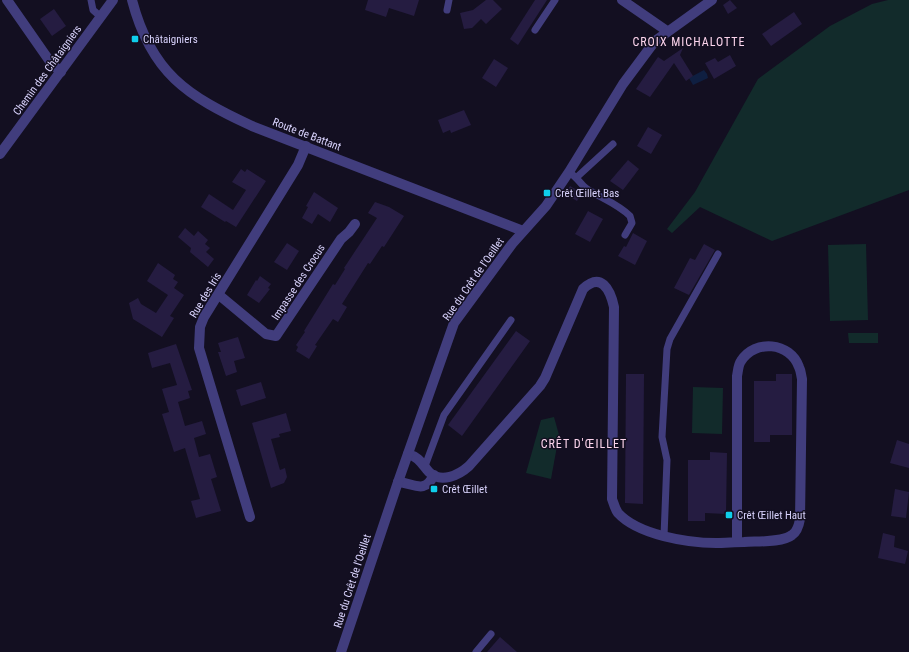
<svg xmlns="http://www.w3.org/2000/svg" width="909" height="652" font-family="'Roboto Condensed',sans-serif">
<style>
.green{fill:#122b2b}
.water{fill:#0f1f41}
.building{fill:#251c41}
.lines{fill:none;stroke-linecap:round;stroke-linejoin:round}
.lane{stroke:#413d7d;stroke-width:7}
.street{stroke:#413d7d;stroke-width:10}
.poi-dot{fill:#0fceeb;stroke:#130f21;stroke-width:1.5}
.labels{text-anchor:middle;stroke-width:3;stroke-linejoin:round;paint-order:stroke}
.poi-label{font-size:11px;fill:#d8d2fc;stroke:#130f21;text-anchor:start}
.street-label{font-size:11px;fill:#d8d2fc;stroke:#130f21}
.neighbourhood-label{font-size:12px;letter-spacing:1px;fill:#fcd4ec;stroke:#130f21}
</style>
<rect width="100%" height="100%" fill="#130f21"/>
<g class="green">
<path d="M888,0H909V190L772,241L700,207L672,233L667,229L695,192L758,79L830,26L872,4Z"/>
<path d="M866,244L868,320L830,321L828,245Z"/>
<path d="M848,333H878V343H849Z"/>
<path d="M693,387L723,388L722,434L692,433Z"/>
<path d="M554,417L559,435L551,479L526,473L541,420Z"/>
</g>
<path class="water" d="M704,70L707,74L708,78L693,85L689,78Z"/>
<g class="building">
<path d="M368,0H419L414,16L389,8L386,17L365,10Z"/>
<path d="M486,0H493L502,9L486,24L481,19L472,28L464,29L460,13L473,10Z"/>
<path d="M535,0H547L518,45L510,39Z"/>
<path d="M730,0L737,8L728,14L723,5Z"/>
<path d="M54,9L66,26L52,36L40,19Z"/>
<path d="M794,12L802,24L771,46L762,34Z"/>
<path d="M683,48L680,55L693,76L686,81L674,63L650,97L636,89L658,57L664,61Z"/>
<path d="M730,55L736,66L714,79L705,63L715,58L718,62Z"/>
<path d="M494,59L508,68L496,87L482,78Z"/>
<path d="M464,110L471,125L451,133L450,130L443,133L438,120Z"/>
<path d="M648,127L662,135L651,154L637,146Z"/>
<path d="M628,160L639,169L623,190L610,181Z"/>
<path d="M241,169L245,172L247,169L266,181L236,227L226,221L225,222L201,207L209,194L233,210L246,190L232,182Z"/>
<path d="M570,186L582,193L577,201L565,194Z"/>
<path d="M314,192L338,208L330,222L318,214L312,224L302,218L308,207L306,206Z"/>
<path d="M375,202L389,207L404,216L384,247L382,246L370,264L368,263L342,304L347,307L338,322L333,319L315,345L317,346L309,359L296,351L298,347L296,345L305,332L304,331L333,284L335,285L345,269L344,268L377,218L368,213Z"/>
<path d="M588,211L603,219L590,242L575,234Z"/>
<path d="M185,228L194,236L198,231L208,240L205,244L210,248L206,252L214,259L208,267L190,252L191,248L178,237Z"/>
<path d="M633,233L647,241L635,265L618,256L624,246L626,247Z"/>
<path d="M287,243L299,251L287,270L274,262Z"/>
<path d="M704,244L715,250L689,295L674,288L690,258L695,260Z"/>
<path d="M158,263L175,275L173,279L178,282L174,288L184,295L170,316L174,318L162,337L133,319L129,303L138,298L141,304L156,313L168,295L147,281Z"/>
<path d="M260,276L271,284L268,288L270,289L259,303L247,295L256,280L257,281Z"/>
<path d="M516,331L530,341L462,436L448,425Z"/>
<path d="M238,337L245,358L234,361L237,372L226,376L218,352H221L218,343Z"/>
<path d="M176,344L192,390L188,391L190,398L178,402L185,426L202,421L206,434L194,438L199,457L210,454L217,477L211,479L221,511L196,518L191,501L200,499L185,448L174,452L162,414L169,412L162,389L177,385L170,363L152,368L148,353Z"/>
<path d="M626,374H644L643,504L625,503Z"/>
<path d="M776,374H792V435H770V442H754V381H776Z"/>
<path d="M261,382L266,398L241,406L236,390Z"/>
<path d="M286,413L291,431L279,434L280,437L271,439L280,470L285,468L287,477L284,483L271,488L252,423Z"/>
<path d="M897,440L909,444V468L890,463Z"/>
<path d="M710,452L727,453L726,514L705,513V521H688V460H710Z"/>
<path d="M895,489L909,492L906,518L891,516Z"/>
<path d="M883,533L895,536L894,547L908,551L905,564L878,558Z"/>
<path d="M500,637L517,652H487Z"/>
</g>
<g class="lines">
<g class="lane">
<path d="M91,0L93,10L101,17"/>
<path d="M447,10L449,0"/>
<path d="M535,30L555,0"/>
<path d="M569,172C578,178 581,185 587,189C601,198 618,204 630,216L632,223L625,235"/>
<path d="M577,177L613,144"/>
<path d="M425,466L444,415L511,320"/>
<path d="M664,536L667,460L662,437L667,349L670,339L718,254"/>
<path d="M476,652L491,634"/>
</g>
<g class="street">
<path d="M7,0L51,63L61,72"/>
<path d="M132,0C151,73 187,96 252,126L523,231"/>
<path d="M622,0L667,31"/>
<path d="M0,154L113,0"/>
<path d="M219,295L266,334L276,336L341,239L349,232L355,224"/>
<path d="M408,454C419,457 422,464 429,472C441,484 459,475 469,466L540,386L545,378L583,289C601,272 610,289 614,307L612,499C614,504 615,509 618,513C638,535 688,543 716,543C725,543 735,542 744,542C756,541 782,543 792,535C797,532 799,525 800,519L802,379C801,375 801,371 799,367C790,342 755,339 741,361C738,365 738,372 737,376V542"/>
<path d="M398,482C414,483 424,495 434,475"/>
<path d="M250,517L199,348L200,327L204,317L298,165L306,146"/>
<path d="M341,652L398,482L454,323L512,244L546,206L569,172L623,84L655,41L712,0"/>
</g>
</g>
<g class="poi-dot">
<rect x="131" y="35" width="8" height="8" rx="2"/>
<rect x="543" y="189" width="8" height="8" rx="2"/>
<rect x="430" y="485" width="8" height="8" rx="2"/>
<rect x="725" y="511" width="8" height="8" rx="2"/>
</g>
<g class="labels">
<g class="poi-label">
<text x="143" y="43">Châtaigniers</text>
<text x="555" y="197">Crêt Œillet Bas</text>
<text x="442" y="493">Crêt Œillet</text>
<text x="737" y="519">Crêt Œillet Haut</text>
</g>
<g class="street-label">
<text transform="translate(47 70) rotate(-54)" y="4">Chemin des Châtaigniers</text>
<text transform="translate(307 134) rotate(21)" y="4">Route de Battant</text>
<text transform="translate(473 279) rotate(-55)" y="4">Rue du Crêt de l'Oeillet</text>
<text transform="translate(298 282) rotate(-57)" y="4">Impasse des Crocus</text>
<text transform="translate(205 295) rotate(-59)" y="4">Rue des Iris</text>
<text transform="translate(352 581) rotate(-72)" y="4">Rue du Crêt de l'Oeillet</text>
</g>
<g class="neighbourhood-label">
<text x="689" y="46">CROIX MICHALOTTE</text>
<text x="584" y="448">CRÊT D'ŒILLET</text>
</g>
</g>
</svg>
